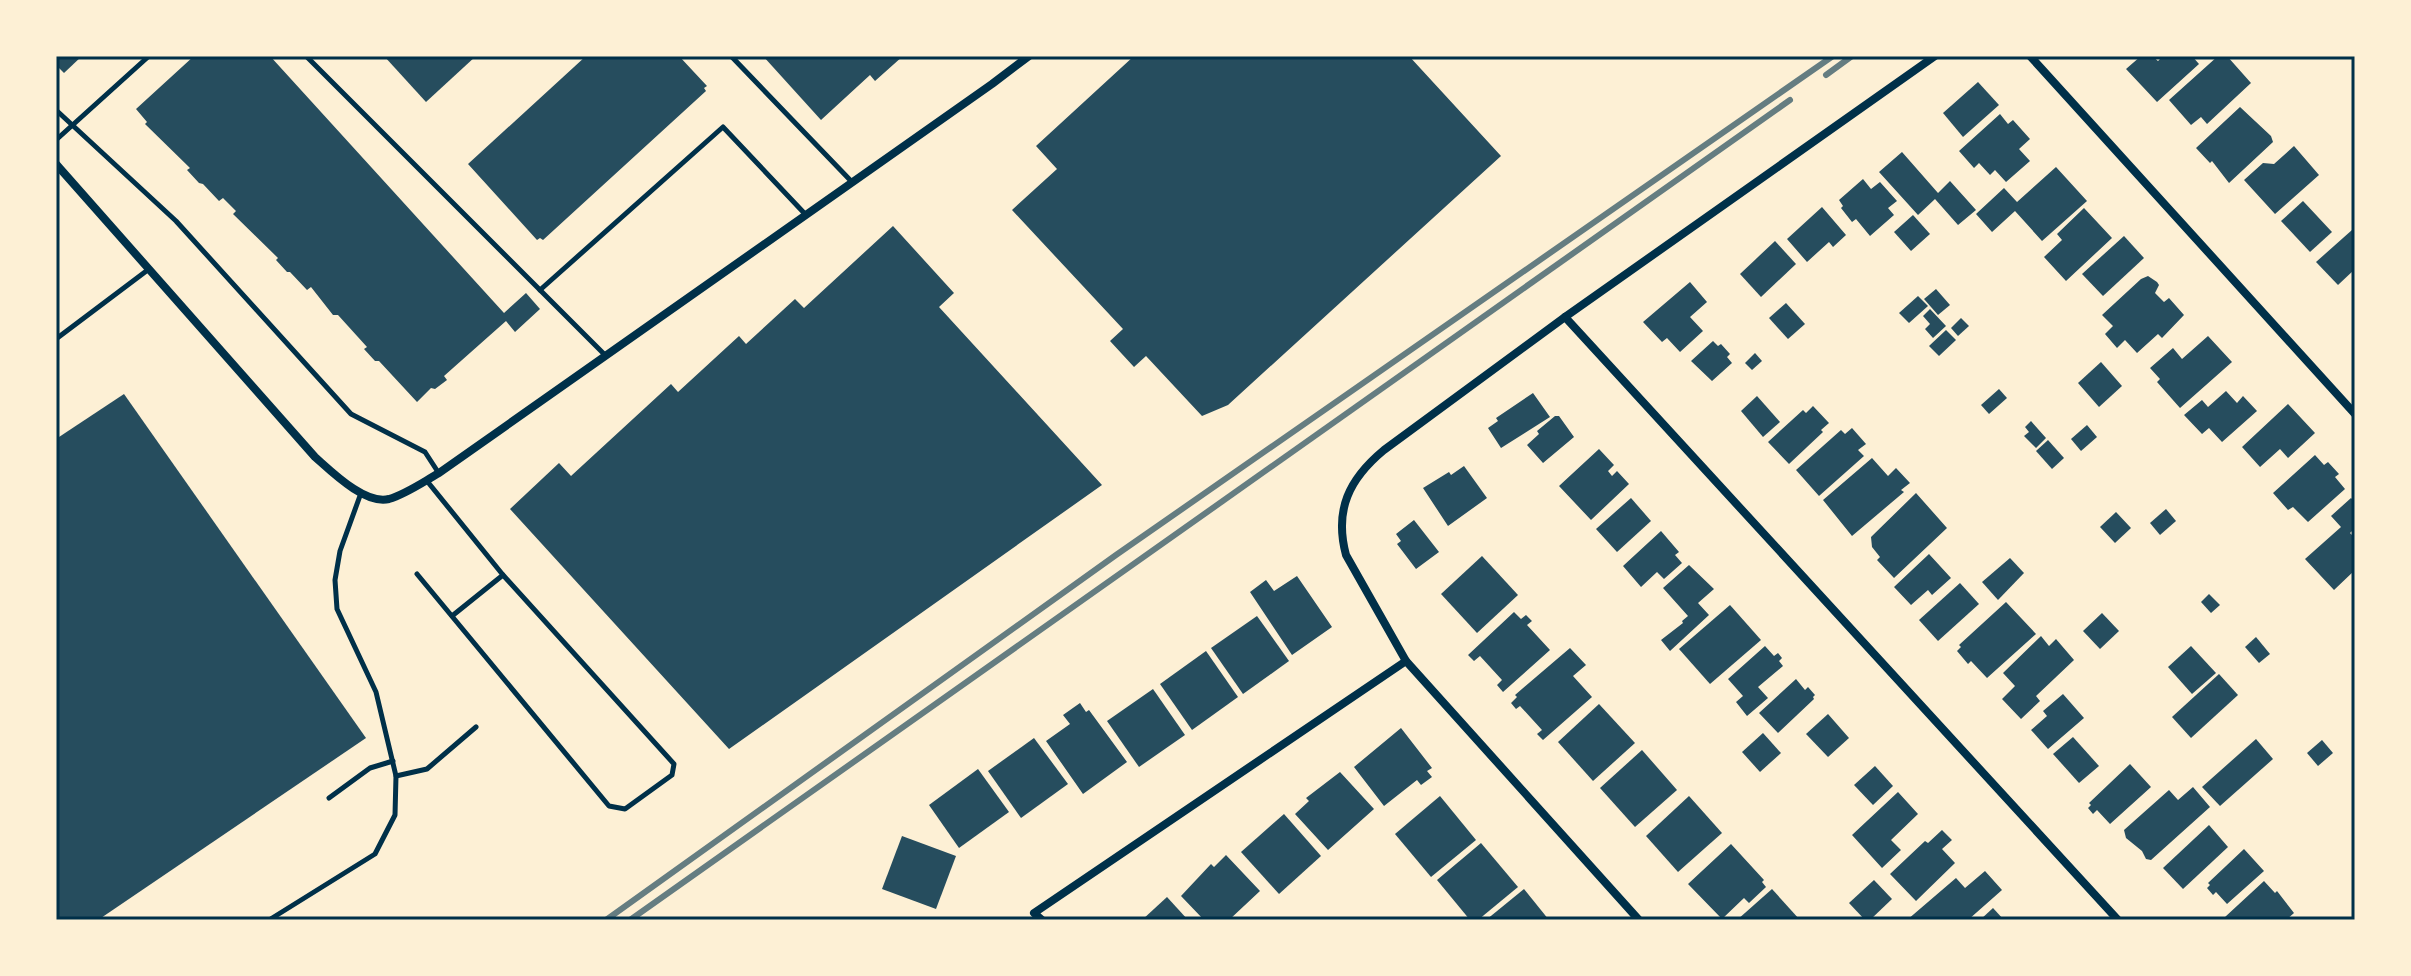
<svg xmlns="http://www.w3.org/2000/svg" width="2411" height="976" font-family="Signika,sans-serif">
<style>
.building{fill:#264d5e}
.lines{fill:none;stroke-linecap:round;stroke-linejoin:round}
.service{stroke:#003049;stroke-width:5}
.minor{stroke:#003049;stroke-width:8}
.rail{stroke:#657d81;stroke-width:6}
.neatline{fill:none;stroke:#003049;stroke-width:3}
</style>
<rect width="100%" height="100%" fill="#fdf0d5"/>
<g class="building">
<path d="M56,56H82L64,73L56,65Z"/>
<path d="M194,56H270L504,313L526,293L540,309L515,332L506,321L444,376L447,380L435,389L431,388L417,402L379,361H375L364,349L367,347L338,315H333L311,287L307,290L290,272H287L276,260L278,258L233,214L236,211L223,198L219,201L203,184L199,183L187,170L190,168L145,124L147,122L136,109Z"/>
<path d="M384,56H476L426,102Z"/>
<path d="M586,56H679L707,86L704,88L706,91L543,240L540,238L537,240L468,164Z"/>
<path d="M763,56H903L875,81L870,75L821,120Z"/>
<path d="M1134,56H1409L1501,156L1228,405L1202,416L1146,356L1134,367L1110,341L1123,329L1012,210L1057,169L1036,146Z"/>
<path d="M2141,56H2152L2158,61L2163,56H2192L2199,64L2157,102L2126,69Z"/>
<path d="M2218,56H2227L2251,83L2207,124L2201,117L2191,125L2169,100Z"/>
<path d="M1978,82L1999,105L1963,137L1943,113Z"/>
<path d="M2240,107L2271,136L2273,142L2229,183L2212,161L2210,163L2196,148Z"/>
<path d="M2000,114L2008,124L2013,120L2030,139L2019,149L2030,161L2006,182L1995,170L1990,175L1979,163L1974,168L1959,151Z"/>
<path d="M2294,146L2319,175L2275,214L2244,180L2263,163L2274,164Z"/>
<path d="M1902,152L1938,193L1950,181L1976,210L1958,225L1935,199L1918,215L1879,172Z"/>
<path d="M2056,167L2087,201L2042,241L2015,211L1992,232L1976,214L2004,188L2017,202Z"/>
<path d="M1863,179L1871,189L1880,182L1897,201L1888,208L1894,215L1870,236L1856,219L1852,222L1841,208L1843,206L1839,200Z"/>
<path d="M2303,201L2332,232L2310,252L2281,221Z"/>
<path d="M1822,207L1846,235L1833,247L1829,242L1807,262L1787,239Z"/>
<path d="M2084,208L2112,238L2066,281L2044,257L2062,240L2057,234Z"/>
<path d="M1913,215L1930,234L1911,251L1894,232Z"/>
<path d="M893,226L954,293L939,307L1102,485L729,749L510,509L559,463L571,476L671,384L678,392L739,336L746,344L795,299L804,308Z"/>
<path d="M2352,230L2355,233V269L2338,285L2316,262Z"/>
<path d="M2124,236L2144,258L2103,296L2082,274Z"/>
<path d="M1775,241L1796,264L1761,297L1740,274Z"/>
<path d="M2148,276L2157,282L2159,285L2155,293L2164,302L2169,298L2184,315L2162,338L2158,334L2137,353L2125,340L2117,348L2105,334L2113,326L2102,315L2141,279Z"/>
<path d="M1690,282L1707,302L1690,317L1703,331L1680,352L1667,338L1662,342L1643,322Z"/>
<path d="M1936,289L1950,305L1938,315L1924,299Z"/>
<path d="M1918,296L1928,306L1909,323L1899,313Z"/>
<path d="M1786,303L1805,324L1788,339L1769,318Z"/>
<path d="M1930,309L1946,326L1933,338L1925,329L1930,324L1923,316Z"/>
<path d="M1961,318L1969,326L1958,336L1951,328Z"/>
<path d="M1946,330L1956,340L1939,356L1929,346Z"/>
<path d="M2208,336L2232,362L2180,408L2157,382L2160,379L2150,368L2173,348L2182,359Z"/>
<path d="M1713,341L1718,346L1721,344L1730,354L1727,357L1732,363L1712,381L1691,361Z"/>
<path d="M1755,353L1762,361L1752,370L1745,363Z"/>
<path d="M2101,362L2122,386L2099,407L2078,383Z"/>
<path d="M1999,389L2007,398L1989,414L1981,405Z"/>
<path d="M2226,391L2237,403L2243,396L2257,411L2222,442L2209,428L2202,434L2184,415L2202,400L2208,407Z"/>
<path d="M1533,393L1550,417L1501,448L1488,428L1498,421L1496,418Z"/>
<path d="M124,394L366,738L98,920H56V439Z"/>
<path d="M1757,396L1780,422L1763,437L1741,411Z"/>
<path d="M2288,404L2315,433L2288,458L2280,449L2260,467L2242,447Z"/>
<path d="M1813,406L1829,423L1821,430L1823,432L1789,464L1768,442L1803,410L1806,413Z"/>
<path d="M1555,416H1559L1574,437L1543,463L1527,445L1539,434L1537,431Z"/>
<path d="M2031,421L2046,438L2036,448L2024,436L2029,432L2025,427Z"/>
<path d="M2087,425L2097,437L2081,451L2071,439Z"/>
<path d="M1852,428L1866,444L1858,450L1864,456L1819,496L1796,470L1841,430L1845,434Z"/>
<path d="M2048,440L2064,458L2052,469L2036,451Z"/>
<path d="M1599,449L1614,465L1608,471L1612,476L1617,471L1629,484L1591,520L1559,486Z"/>
<path d="M2315,455L2324,465L2328,462L2339,474L2335,477L2345,489L2308,522L2293,507L2288,510L2273,493Z"/>
<path d="M1872,458L1888,476L1896,468L1910,483L1901,490L1904,492L1852,536L1823,500Z"/>
<path d="M1464,466L1487,498L1448,526L1423,488L1449,472L1451,475Z"/>
<path d="M1916,493L1947,528L1894,578L1877,560L1880,557L1872,547L1871,537Z"/>
<path d="M1631,498L1651,521L1617,552L1596,529Z"/>
<path d="M2351,498L2355,502V528L2350,533L2355,538V570L2334,590L2305,559L2341,527L2331,516Z"/>
<path d="M2166,509L2176,521L2160,535L2150,523Z"/>
<path d="M2116,512L2131,528L2115,543L2100,527Z"/>
<path d="M1414,520L1439,552L1416,569L1397,544L1401,541L1396,534Z"/>
<path d="M1661,531L1679,552L1675,555L1682,563L1664,579L1657,572L1641,587L1623,566Z"/>
<path d="M1929,554L1951,578L1932,595L1928,590L1911,605L1894,587Z"/>
<path d="M1482,556L1518,595L1477,633L1441,594Z"/>
<path d="M2010,558L2024,573L1998,600L1982,582Z"/>
<path d="M1689,565L1714,589L1698,603L1709,615L1670,651L1661,640L1683,623L1682,621L1688,616L1663,588Z"/>
<path d="M1297,576L1332,627L1292,655L1250,592L1266,580L1274,591Z"/>
<path d="M1960,583L1979,604L1938,641L1919,620Z"/>
<path d="M2209,594L2220,605L2211,613L2201,602Z"/>
<path d="M2006,602L2036,634L1987,678L1971,661L1968,664L1957,651L1961,647L1959,645Z"/>
<path d="M1730,605L1761,640L1710,684L1679,649Z"/>
<path d="M1514,612L1521,619L1526,615L1532,621L1527,625L1550,650L1503,692L1497,685L1502,680L1480,656L1474,661L1468,655Z"/>
<path d="M2102,613L2119,631L2100,649L2083,631Z"/>
<path d="M1257,616L1289,661L1243,694L1211,648Z"/>
<path d="M2041,636L2049,646L2056,639L2074,660L2036,696L2040,701L2021,719L2002,699L2015,686L2003,673Z"/>
<path d="M2256,637L2270,654L2259,663L2245,647Z"/>
<path d="M1765,646L1774,656L1778,653L1782,658L1779,661L1783,666L1758,687L1768,698L1747,716L1736,702L1743,696L1728,679Z"/>
<path d="M2191,646L2216,673L2192,694L2168,667Z"/>
<path d="M1570,648L1586,665L1573,676L1592,697L1543,740L1537,734L1542,730L1520,706L1516,709L1511,703L1517,697L1515,695Z"/>
<path d="M1206,651L1238,697L1192,730L1160,684Z"/>
<path d="M2219,674L2238,695L2191,738L2172,717Z"/>
<path d="M1796,679L1805,690L1808,687L1815,695L1813,697L1814,699L1778,733L1759,713Z"/>
<path d="M1153,689L1185,735L1139,767L1107,721Z"/>
<path d="M2063,694L2084,718L2048,749L2031,730L2047,716L2043,711Z"/>
<path d="M1080,703L1086,712L1089,710L1127,762L1083,794L1046,741L1070,724L1063,715Z"/>
<path d="M1599,704L1635,743L1593,781L1558,742Z"/>
<path d="M1828,714L1849,738L1828,757L1806,734Z"/>
<path d="M1401,728L1432,768L1427,771L1432,777L1421,785L1417,780L1384,806L1354,767Z"/>
<path d="M1763,733L1781,753L1760,772L1742,752Z"/>
<path d="M2073,737L2099,766L2079,783L2053,754Z"/>
<path d="M1034,738L1068,784L1021,818L988,771Z"/>
<path d="M2256,739L2273,759L2220,806L2202,787Z"/>
<path d="M2322,740L2333,753L2318,766L2307,753Z"/>
<path d="M1642,750L1677,790L1635,827L1600,788Z"/>
<path d="M2130,764L2151,787L2110,824L2097,810L2093,814L2088,808L2091,805L2089,803Z"/>
<path d="M1875,766L1893,786L1873,805L1854,785Z"/>
<path d="M978,769L1009,812L959,848L929,805Z"/>
<path d="M1340,772L1374,809L1328,850L1295,814L1309,801L1306,798Z"/>
<path d="M2193,787L2210,807L2151,860L2146,859L2142,851L2126,838L2124,830L2169,790L2178,800Z"/>
<path d="M1898,792L1918,814L1891,840L1901,850L1882,868L1852,835Z"/>
<path d="M1440,796L1476,840L1431,877L1395,834Z"/>
<path d="M1689,796L1722,833L1678,872L1646,836Z"/>
<path d="M1284,814L1321,856L1279,894L1241,852Z"/>
<path d="M2209,825L2228,847L2183,889L2163,868Z"/>
<path d="M1942,830L1952,840L1942,849L1955,863L1916,901L1890,874L1925,841L1928,843Z"/>
<path d="M902,836L956,856L936,909L882,889Z"/>
<path d="M1481,843L1518,887L1478,920H1470L1437,880Z"/>
<path d="M1731,844L1764,880L1762,882L1766,887L1749,903L1744,898L1722,919L1688,884Z"/>
<path d="M2244,849L2264,871L2227,904L2216,892L2213,895L2207,888L2210,885L2208,883Z"/>
<path d="M1226,855L1260,891L1229,920H1204L1181,896L1211,864L1214,867Z"/>
<path d="M1985,871L2002,890L1968,920H1907L1956,878L1965,888Z"/>
<path d="M1874,880L1892,899L1870,920H1865L1849,903Z"/>
<path d="M2264,881L2275,893L2277,891L2294,913L2286,920H2227L2225,917Z"/>
<path d="M1524,889L1549,920H1486Z"/>
<path d="M1772,889L1800,920H1737Z"/>
<path d="M1167,897L1188,920H1142Z"/>
<path d="M1993,908L2004,920H1980Z"/>
</g>
<g class="lines">
<g class="service">
<path d="M306,56L605,355"/>
<path d="M731,56L852,182"/>
<path d="M56,110L176,221L351,414L425,452L438,472"/>
<path d="M56,140L149,56"/>
<path d="M540,290L723,127L806,215"/>
<path d="M56,339L149,269"/>
<path d="M417,574L609,806L625,809L672,775L674,764L503,575L427,481"/>
<path d="M452,616L503,575"/>
<path d="M396,776L427,769L476,727"/>
<path d="M329,798L370,768L393,761"/>
<path d="M269,920L375,854L395,815L396,776L376,692L337,609L335,580L340,551L361,493"/>
</g>
<g class="minor">
<path d="M2030,56L2355,414"/>
<path d="M56,164L315,457C332,472 365,505 389,499C406,494 423,482 439,473L992,84L1029,56"/>
<path d="M1565,317L2118,920"/>
<path d="M1042,920L1034,913L1406,661"/>
<path d="M1639,920L1406,661L1346,555C1334,510 1349,479 1384,450L1565,317L1935,56"/>
</g>
<g class="rail">
<path d="M1826,75L1852,56"/>
<path d="M606,920L1116,555L1833,56"/>
<path d="M630,920L1790,100"/>
</g>
</g>
<rect width="2411" height="976" fill="none" stroke="#fdf0d5" stroke-width="116"/>
<rect x="58" y="58" width="2295" height="860" class="neatline"/>
</svg>
